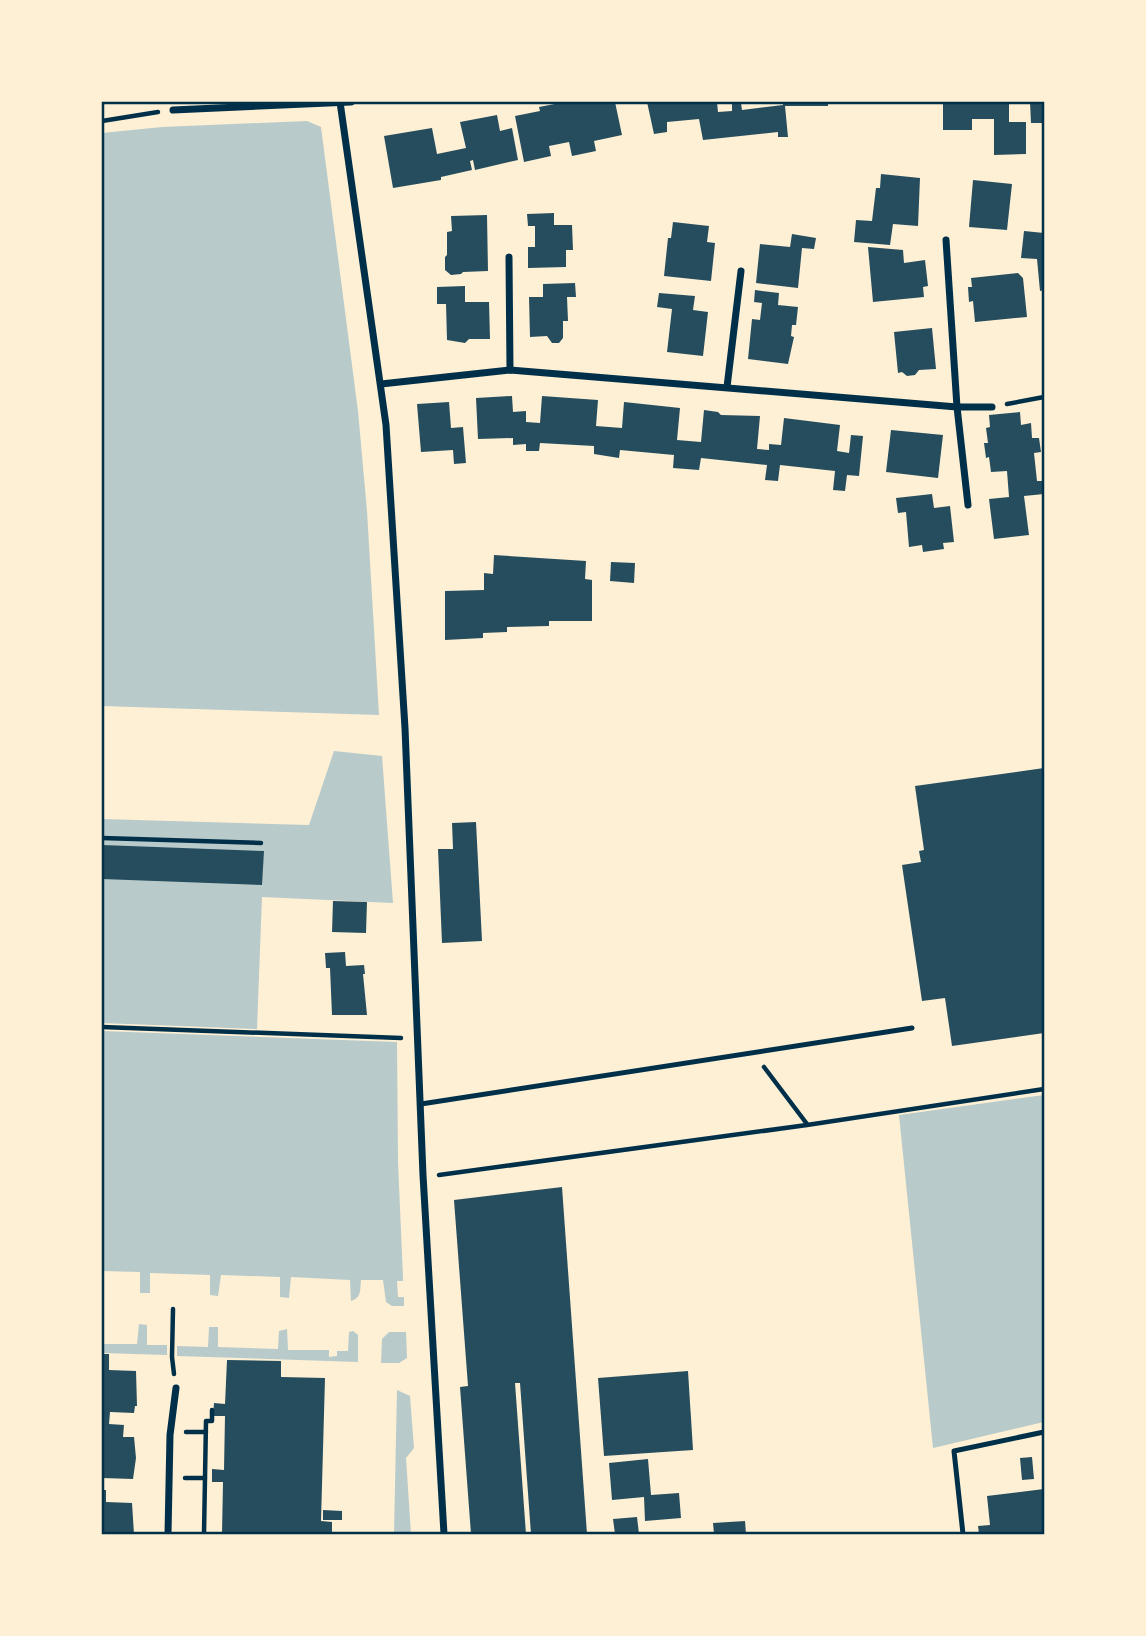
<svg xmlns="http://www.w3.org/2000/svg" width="1146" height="1636" font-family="Jost,sans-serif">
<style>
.green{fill:#b9caca}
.building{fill:#264d5e}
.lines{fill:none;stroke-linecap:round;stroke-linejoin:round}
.path{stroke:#003049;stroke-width:4.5}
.service{stroke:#003049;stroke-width:5}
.minor{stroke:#003049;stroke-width:7}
.neatline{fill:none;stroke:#003049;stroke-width:2.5}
</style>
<rect width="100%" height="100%" fill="#fdf0d5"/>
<g class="green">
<path d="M307,121L321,127L358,411L367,511L379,715L102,706V133L162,127Z"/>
<path d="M334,751L382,756L393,903L262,897L257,1029L102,1023V819L309,825Z"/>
<path d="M102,1031L397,1042L398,1162L403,1277V1281H397L398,1297H404V1306H392L386,1302L383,1280H361C360,1288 362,1298 351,1301L350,1280L291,1277L289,1298L280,1297V1277L221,1275L218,1296L210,1295V1275L150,1273V1293H140V1272L102,1271Z"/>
<path d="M1044,1095V1422L933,1448L899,1115Z"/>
<path d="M139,1324L147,1325V1345H167V1355L102,1353V1344H137Z"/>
<path d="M209,1327H218V1347L278,1349L279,1331L287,1329L288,1350H329V1357L337,1356V1351H348L349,1332L353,1331L358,1335V1362L177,1356V1346L208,1347Z"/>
<path d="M389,1332H406L407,1358L399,1363H381L382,1339Z"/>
<path d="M397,1390L410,1396L414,1448L406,1458L411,1534H394Z"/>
</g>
<g class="building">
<path d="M565,102H615L622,135L594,141L596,151L572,156L569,142L549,146L551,156L524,162L515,116L540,111L539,107Z"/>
<path d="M647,102H717L718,112L732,111V104L741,103L742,110L783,105V102H828V106H785L788,137H778V132L703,140L699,119L667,122V132L654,134Z"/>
<path d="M943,102L1009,103V122H1026V154L994,155V119H972V130H943Z"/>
<path d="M1030,102H1044V123H1031Z"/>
<path d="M497,115L500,131L512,128L518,160L475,170L473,160L470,161L472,170L441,177V180L393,188L384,136L432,128L437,154L466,148L460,122Z"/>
<path d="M881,174L920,178L918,226L893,224L890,245L854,242L856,220L872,221L876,188H880Z"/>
<path d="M973,180L1012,184L1007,230L969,227Z"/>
<path d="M554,213V225H572L573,250H566V267L528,268V247H535V226H528L527,214Z"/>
<path d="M487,215L488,271L463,272L461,274L451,275L445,270V257L447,255V232L452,231L451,216Z"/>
<path d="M673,222L709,226L707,242L715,243L711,281L664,276L668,238H671Z"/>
<path d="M1024,231L1044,233V290L1040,291L1037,259L1021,258Z"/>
<path d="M792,234L816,238L814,249L802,248L798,288L756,283L760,244L790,247Z"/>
<path d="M868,247L903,250L904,263L925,260L928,286L923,287L924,297L873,302Z"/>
<path d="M1018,273L1023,278L1027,317L975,322L973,301L969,302L968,287H972L971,278Z"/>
<path d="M575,283L576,297H567L568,321H563V338L559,343H552L547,336L530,337L529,297H543V284Z"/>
<path d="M465,286V302H489L490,339H469L465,343L447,340L446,304H437V287Z"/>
<path d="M755,290L779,293L778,305L798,307L796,325H792L791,336L794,337L788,364L748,359L752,319L760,320L762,303L754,302Z"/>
<path d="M659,293L695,296L693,310L708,312L703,356L667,352L672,309L657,307Z"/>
<path d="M932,328L936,369L919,370L915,375L907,376L902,372L898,373L894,332Z"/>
<path d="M512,396L513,412L526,411V422L540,423L542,396L598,400L596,426L622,428L624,402L680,408L677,440L701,442L704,410L718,412L721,415L760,416L757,449L769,450V444L781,445L784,418L840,425L837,451L849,453L851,435L863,436L859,476L847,475L845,491L833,490L835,471L780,465L778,481L765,480L767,465L701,458L699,470L673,468L674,455L620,450L619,458L594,454V446L540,443L539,451H526V444L513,445V438L478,439L476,398Z"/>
<path d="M449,402L451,428L463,427L466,463L454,464L453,450L421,452L417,404Z"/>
<path d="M1020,412L1021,425L1031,423L1032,438H1039L1041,452L1034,453L1037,481H1044V494L1024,496L1029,535L994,539L989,499L1009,497L1007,471L991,472L989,457L986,458L984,443H988L986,428L990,427L989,415Z"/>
<path d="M891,430L943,435L938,478L886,472Z"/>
<path d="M932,494L934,508L950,506L954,542L943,543L944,549L923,552L922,545L909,547L906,512L898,513L896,498Z"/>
<path d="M494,555L586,561L585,579L592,580V621H549V626L507,627V632L483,633V638L445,640V591L484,590V573L493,574Z"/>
<path d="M611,562L635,563L634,583L610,581Z"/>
<path d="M1044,768V1033L952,1046L945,998L922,1001L902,865L921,862L919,851L924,850L915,786Z"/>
<path d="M476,822L482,941L442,943L438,849H453L452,823Z"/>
<path d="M102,845L264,851L262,885L102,879Z"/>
<path d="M333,901L367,902L366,933L332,932Z"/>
<path d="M345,952L346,966L364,965L365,974H363L367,1015H332L330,968H326L325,953Z"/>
<path d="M562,1187L587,1534H531L520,1383H515L526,1534H471L460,1387L468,1386L454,1200Z"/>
<path d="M102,1354H109V1370L136,1371L137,1406H135L134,1413L110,1412L109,1424L124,1425L123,1437H134L136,1458L133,1479L102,1478Z"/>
<path d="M227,1360L281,1361V1377L325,1378L321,1521L332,1522V1534H222L223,1482H212V1469L224,1470L225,1416H213L214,1403L225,1404Z"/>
<path d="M688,1371L693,1450L604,1456L598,1378Z"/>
<path d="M1032,1457L1034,1479L1022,1480L1020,1458Z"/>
<path d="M648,1459L651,1495L679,1493L681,1518L645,1521L644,1497L612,1500L609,1463Z"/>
<path d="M1044,1489V1534H979L978,1526L990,1525L987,1496Z"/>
<path d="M102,1490H106V1502L132,1503L134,1534H102Z"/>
<path d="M323,1510L342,1511V1520H323Z"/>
<path d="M637,1517L639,1534H615L613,1519Z"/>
<path d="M745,1521L746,1534H714L713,1523Z"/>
</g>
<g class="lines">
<g class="path">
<path d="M102,121L158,112"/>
<path d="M1007,404L1044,397"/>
<path d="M102,838L261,843"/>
<path d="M102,1027L401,1038"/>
<path d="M764,1067L807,1124"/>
<path d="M439,1175L807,1125L1044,1089"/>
<path d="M173,1309L172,1357L174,1374"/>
<path d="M186,1432H206"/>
<path d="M185,1478H205"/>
<path d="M204,1534L206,1421H212V1410"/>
</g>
<g class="service">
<path d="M421,1104L912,1028"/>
<path d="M963,1534L954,1451L1044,1432"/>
</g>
<g class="minor">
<path d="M340,102L386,425L405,728L423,1175L444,1534"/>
<path d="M173,110L351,102"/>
<path d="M946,240L957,407L968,505"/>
<path d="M509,257L510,370"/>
<path d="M381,384L510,370L957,407H992"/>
<path d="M727,387L741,271"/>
<path d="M168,1534L170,1435L176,1388"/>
</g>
</g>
<rect width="1146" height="1636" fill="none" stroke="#fdf0d5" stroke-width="206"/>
<rect x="103" y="103" width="940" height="1430" class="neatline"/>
</svg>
